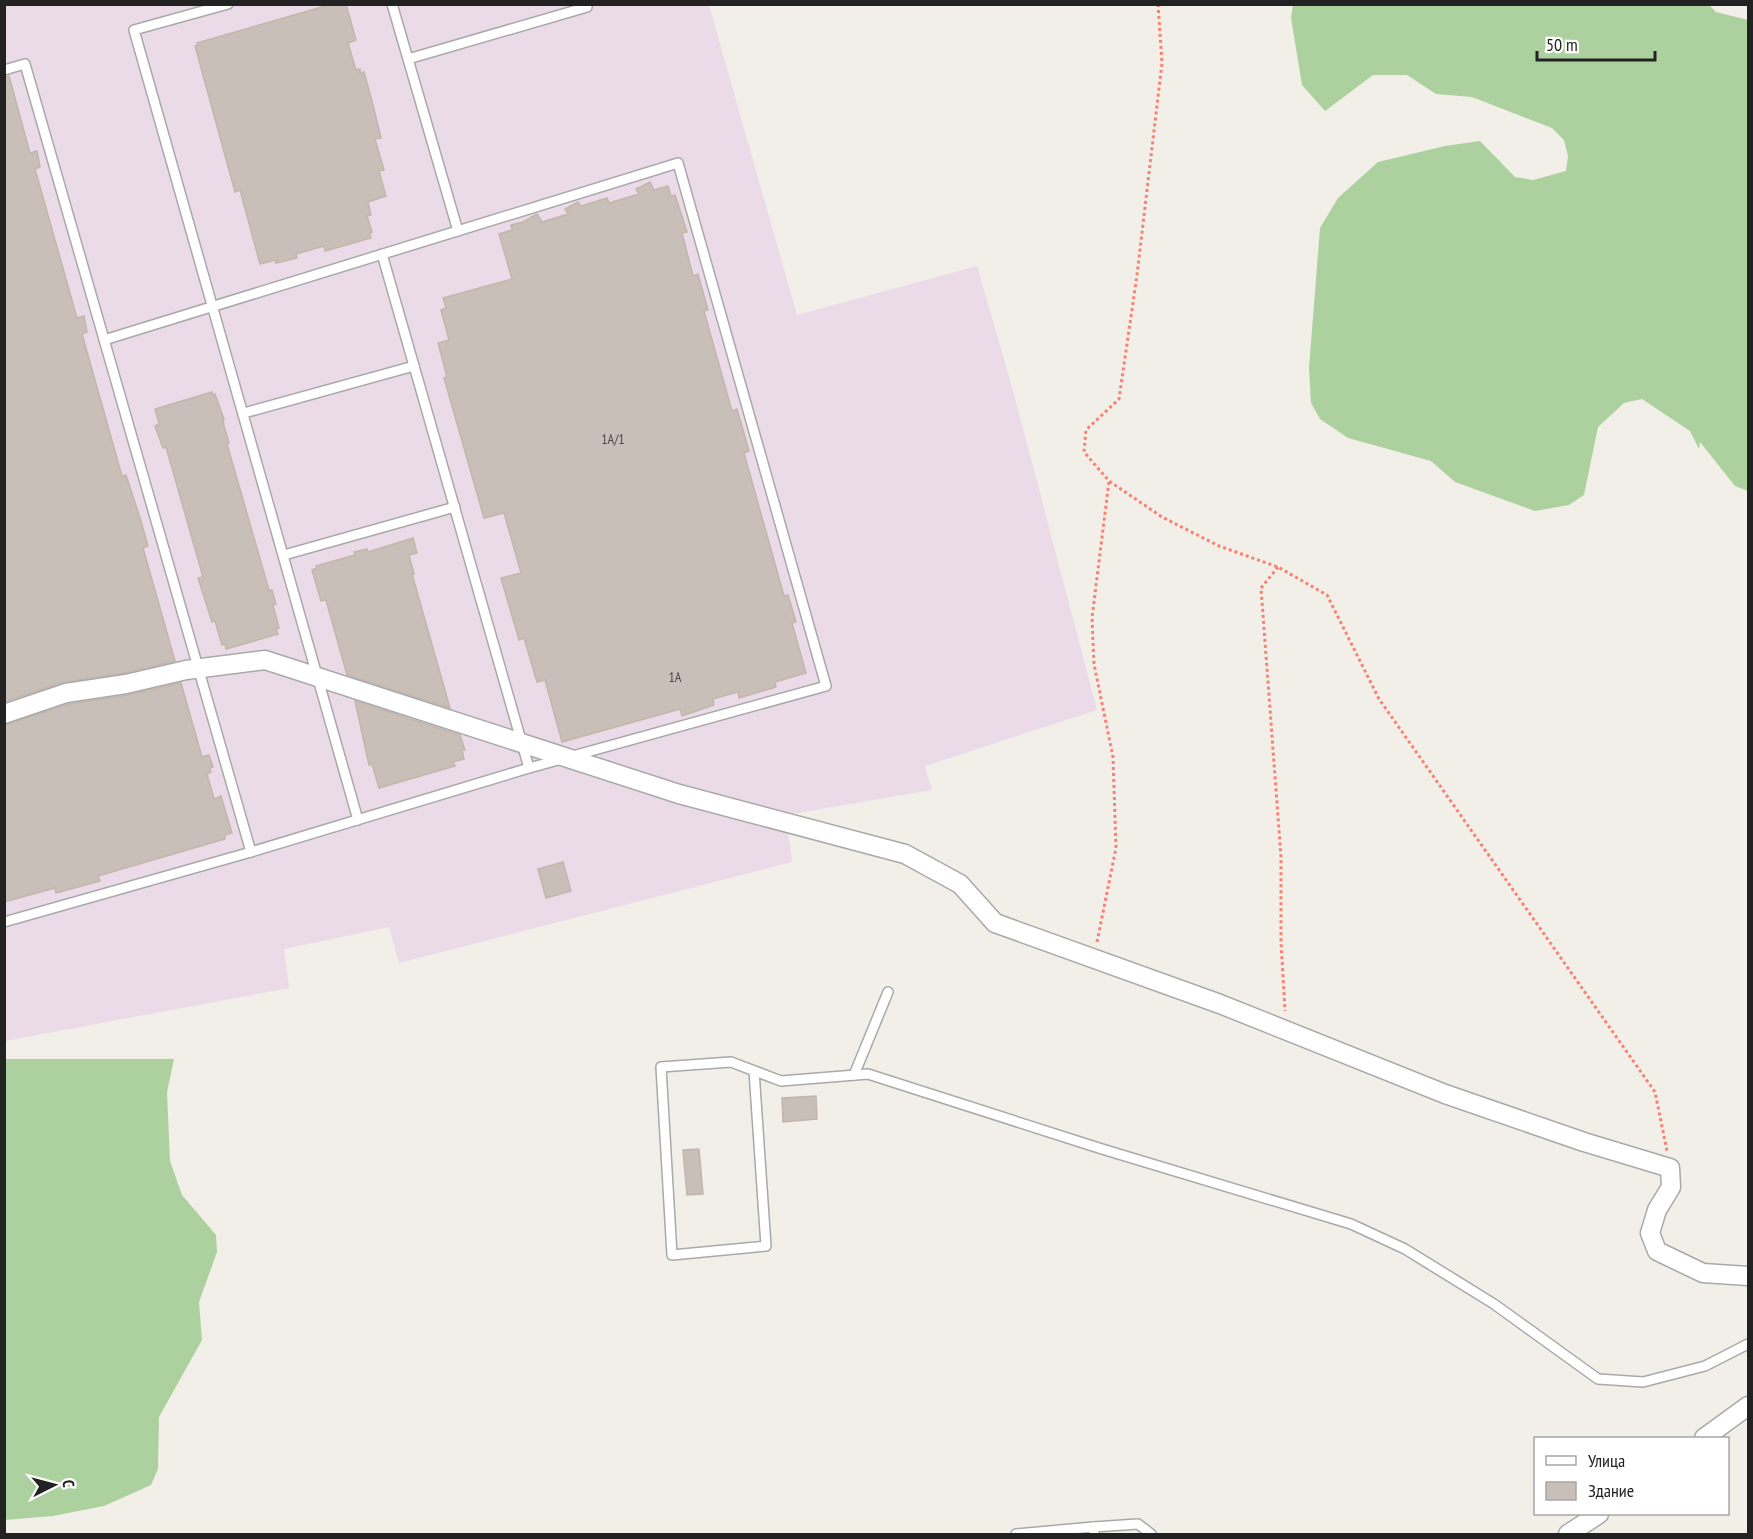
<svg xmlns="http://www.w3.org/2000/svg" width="1753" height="1539" font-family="'PT Sans Narrow',sans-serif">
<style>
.industrial{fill:#ebdbe8}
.forest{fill:#add19e}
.building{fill:#c7bfb8;stroke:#c4b6ab;stroke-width:1.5}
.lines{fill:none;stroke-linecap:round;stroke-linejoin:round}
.service-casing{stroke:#a9a9a9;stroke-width:12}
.minor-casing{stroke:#a9a9a9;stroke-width:21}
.path{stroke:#fa8072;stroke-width:3;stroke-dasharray:3 3;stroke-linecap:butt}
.service{stroke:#fff;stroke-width:9}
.minor{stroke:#fff;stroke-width:18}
.labels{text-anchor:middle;stroke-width:5;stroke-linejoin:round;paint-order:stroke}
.number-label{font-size:14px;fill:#4b4948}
</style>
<rect width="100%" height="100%" fill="#f2efe9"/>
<path class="industrial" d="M5,5H709L797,315L977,266L1014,394L1097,710L925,766L932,790L786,815L792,862L399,963L389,927L284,949L289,988L5,1041Z"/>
<g class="forest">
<path d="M1293,4H1708L1716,12L1748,20V491L1735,486L1700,442L1699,449L1690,431L1642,399L1624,403L1598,427L1584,495L1569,505L1535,511L1455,482L1431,461L1348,438L1320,419L1311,403L1309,368L1320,228L1338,198L1378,162L1445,146L1480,141L1515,177L1533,180L1566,171L1568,156L1564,140L1552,128L1472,97L1436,94L1407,75H1373L1325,111L1302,85L1291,18Z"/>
<path d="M5,1059H174L167,1092L170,1161L182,1195L216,1235L217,1252L199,1302L202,1340L159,1417L158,1469L151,1485L104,1506L53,1516L5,1520Z"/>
</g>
<g class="building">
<path d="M332,4H346L356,40L348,43L356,70L360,69V73L364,72L373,105L381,138L375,139L384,170L379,171L386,196L368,202L371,215L367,216L372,232L370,233L371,238L325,251L324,246L296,254L297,258L276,263L275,260L260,264L240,190L235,192L195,46L198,45L197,43Z"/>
<path d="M9,76L30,153L37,151L40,167L35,169L77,318L84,316L87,332L82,334L122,476L126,475L141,521L148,546L143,548L175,661L124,673L64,682L4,702V77Z"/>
<path d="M650,182L654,190L668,186L671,196L675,195L687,232L682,233L693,276L698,274L708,310L704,311L732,411L737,409L749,451L744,453L784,596L788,595L796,622L792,623L806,673L775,682L776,687L739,698L738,692L713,699L714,705L682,716L680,709L562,742L545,680L537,682L524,638L519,640L501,578L521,573L504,513L484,518L444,378L447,377L438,343L449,340L441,310L446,308L443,298L512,279L499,234L512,230L511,225L523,222L537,214L542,222L568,214L565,209L578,202L581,206L607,198L609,203L639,194L636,189Z"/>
<path d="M212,392L213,395L215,394L224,419H223L224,426L229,443L227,444L269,590H272L276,604L273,605L279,628L276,629L278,634L226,649L225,644L222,645L215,621L212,622L198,578L203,577L166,447L163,448L155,426L159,424L155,409Z"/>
<path d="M413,538L417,553L409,555L414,574H412L450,708L347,675L326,600L321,601L312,570L317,568L316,566L355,555L354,552L367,549L368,552Z"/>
<path d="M181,683L202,757L209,755L213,767L210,768L211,772L207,774L214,799L221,796L232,833L225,835V839L98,876L100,881L56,893L55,888L4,902V725L69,704L128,695Z"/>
<path d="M355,701L460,735L465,750H462L464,759L453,762L455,766L379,788L372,764L369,765Z"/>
<path d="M563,862L571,891L546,898L538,869Z"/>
<path d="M816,1096L817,1119L783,1122L782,1098Z"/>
<path d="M699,1149L703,1194L687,1195L683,1150Z"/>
</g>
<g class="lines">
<defs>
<g id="service">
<path d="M228,4L134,30L358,820"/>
<path d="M392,4L458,231"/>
<path d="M408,59L587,7"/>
<path d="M4,70L25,64L251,852"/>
<path d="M382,254L529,768"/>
<path d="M244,413L414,366"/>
<path d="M284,555L455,507"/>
<path d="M4,922L251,852L529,768L826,686L678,163L104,340"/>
<path d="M754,1071L766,1246L672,1255L661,1067L731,1062L781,1081L868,1074L1102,1149L1351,1224L1405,1249L1494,1304L1598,1379L1643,1382L1705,1366L1748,1344"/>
<path d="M854,1075L888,992"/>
<path d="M1016,1534L1093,1527"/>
<path d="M1094,1534L1093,1527L1138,1524L1151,1534"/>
</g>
<g id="minor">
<path d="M4,714L66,693L126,684L186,670L265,660L679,794L905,854L960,884L995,923L1220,1004L1445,1094L1584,1142L1670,1168L1671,1187L1657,1210L1650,1233L1657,1251L1703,1273L1748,1276"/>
<path d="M1704,1438L1748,1406"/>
<path d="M1568,1534L1599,1514"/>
</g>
</defs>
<use href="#service" class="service-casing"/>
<use href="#minor" class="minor-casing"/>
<g class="path">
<path d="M1158,4L1162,63L1137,275L1119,399L1086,430L1084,452L1109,481L1162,517L1219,546L1278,567L1327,595L1379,699L1655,1092L1667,1151"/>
<path d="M1278,567L1261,588L1281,857V942L1285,1011"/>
<path d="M1097,942L1116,848L1113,757L1094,664L1092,618L1109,481"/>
</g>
<use href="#service" class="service"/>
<use href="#minor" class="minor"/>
</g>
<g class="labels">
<g class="number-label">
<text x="613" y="444">1А/1</text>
<text x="675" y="682">1А</text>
</g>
</g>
<rect width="1753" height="1539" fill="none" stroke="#222222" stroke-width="12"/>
<rect x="1534" y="1437" width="195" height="78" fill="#ffffff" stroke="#a7a7a7" stroke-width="1.5"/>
<rect x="1546" y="1456" width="30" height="9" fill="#ffffff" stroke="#a7a7a7" stroke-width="1.5"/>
<text x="1588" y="1467" font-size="18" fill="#222222">Улица</text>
<rect x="1546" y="1482" width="30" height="18" fill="#c7bfb8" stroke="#a7a7a7" stroke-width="1.5"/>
<text x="1588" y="1497" font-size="18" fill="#222222">Здание</text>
<g transform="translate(54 1485) rotate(84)" stroke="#ffffff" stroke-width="4.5" paint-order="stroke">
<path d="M0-4.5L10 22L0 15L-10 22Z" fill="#222222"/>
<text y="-9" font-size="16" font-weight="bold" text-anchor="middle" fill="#222222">С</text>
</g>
<path d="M1537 51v9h118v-9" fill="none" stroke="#222222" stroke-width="3"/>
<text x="1546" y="51" font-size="18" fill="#222222" stroke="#ffffff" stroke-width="4.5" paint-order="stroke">50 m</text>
</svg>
